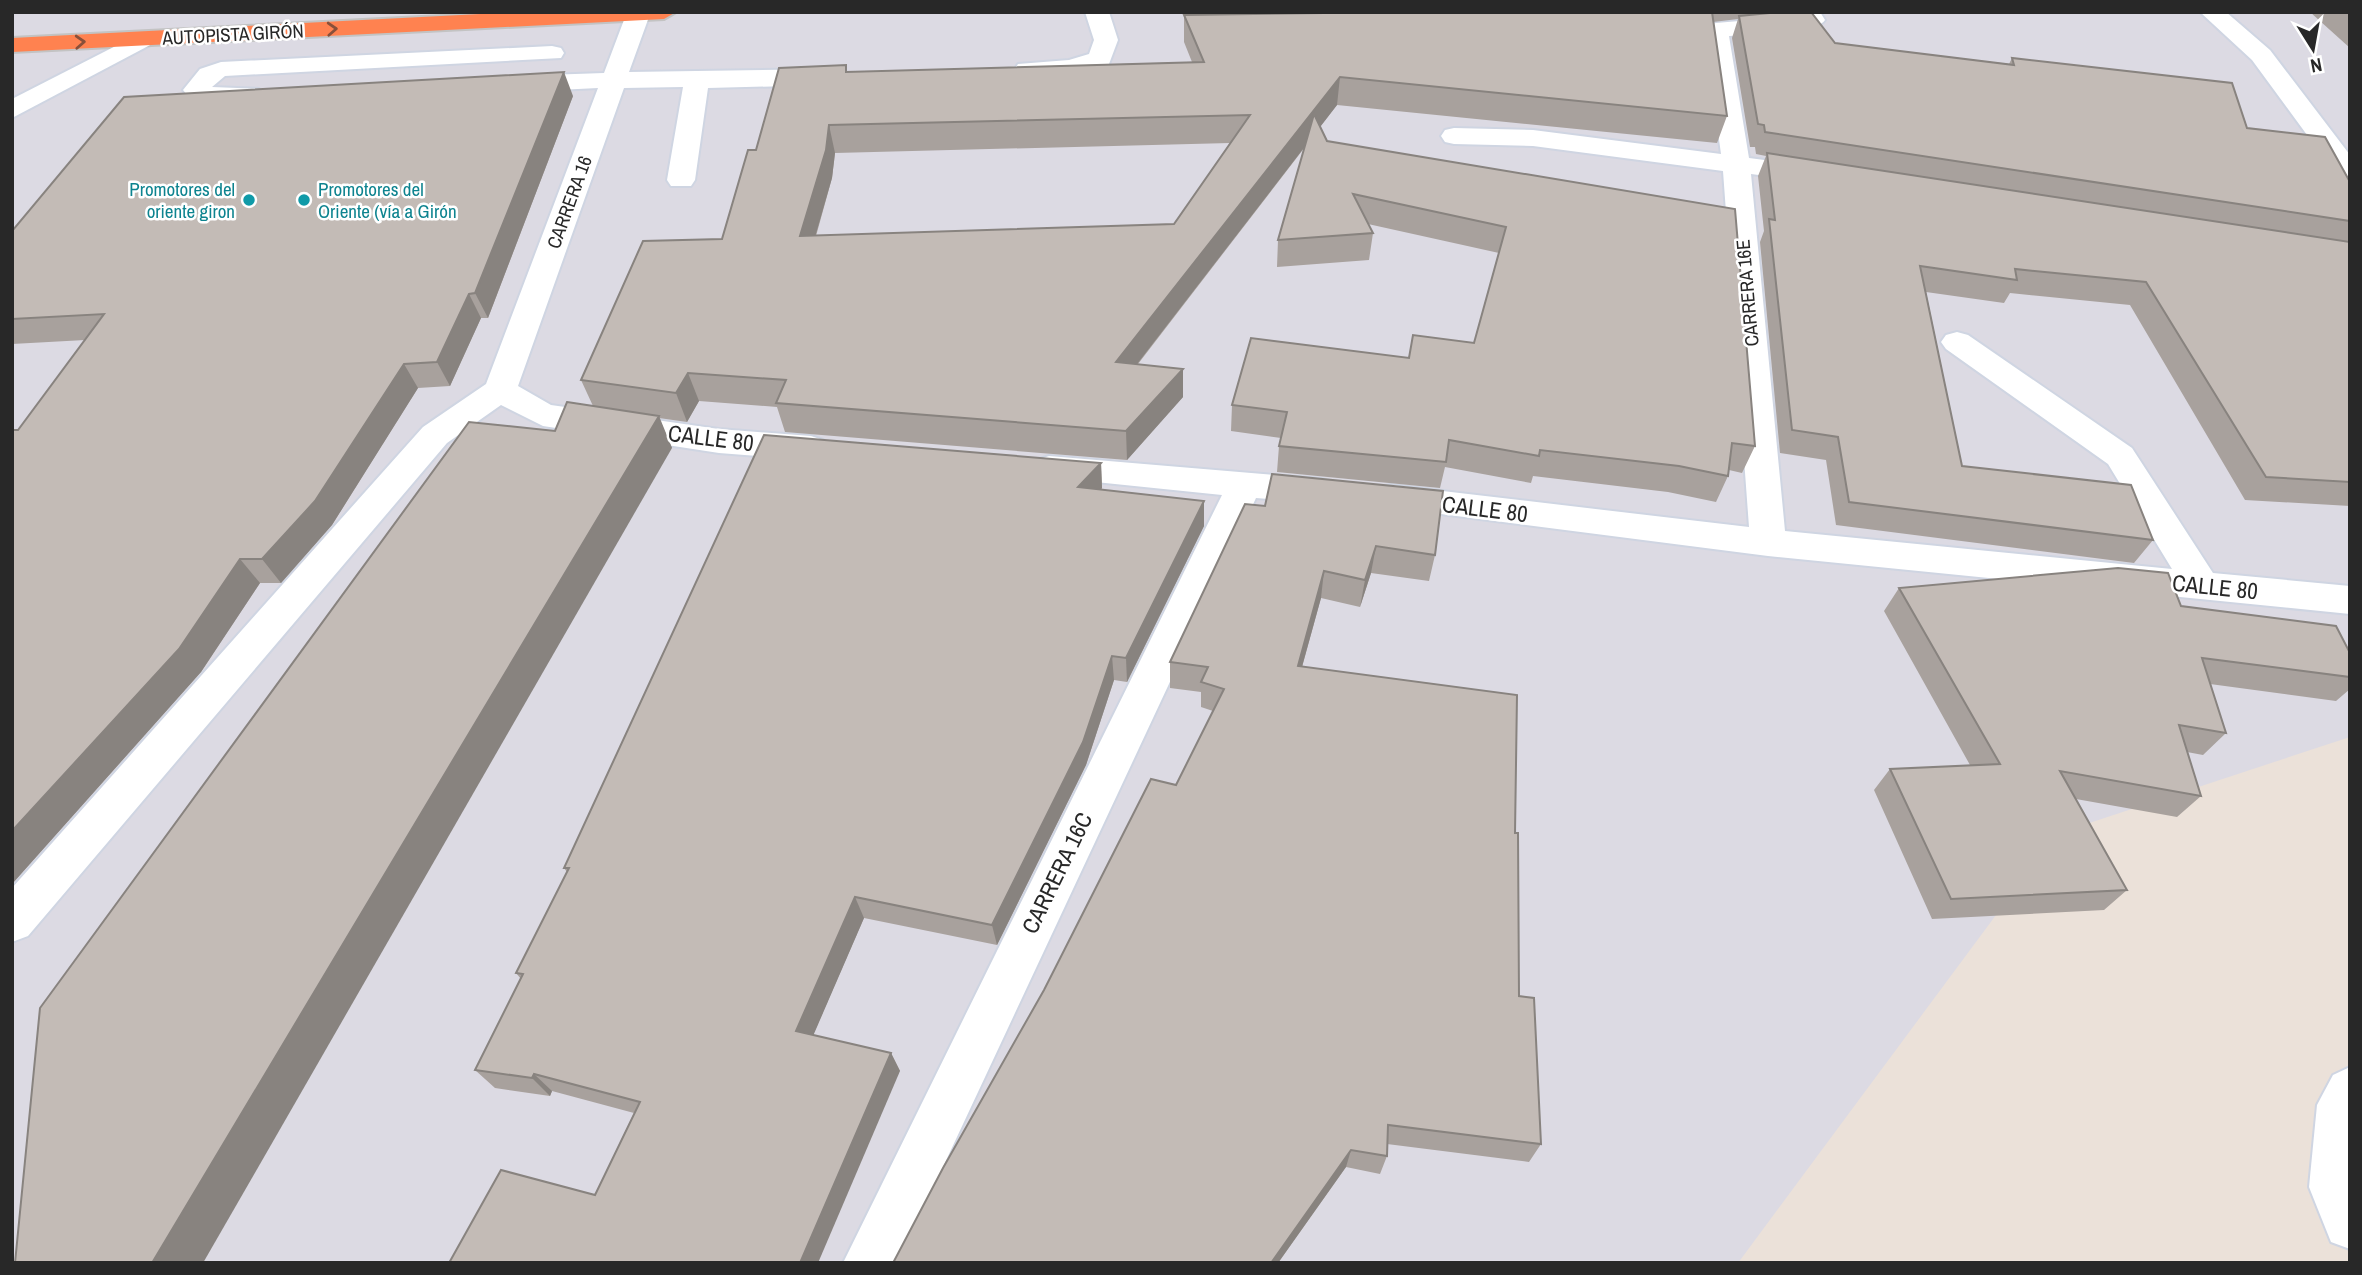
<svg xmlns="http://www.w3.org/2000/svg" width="2362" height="1275" font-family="'Archivo Narrow',sans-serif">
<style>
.industrial{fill:#dcdae3}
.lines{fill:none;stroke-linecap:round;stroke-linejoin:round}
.minor-casing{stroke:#cfd5e2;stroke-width:4}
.highway-casing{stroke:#c3c3c3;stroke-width:4}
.minor{fill:#fff;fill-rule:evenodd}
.highway{fill:#ff8250;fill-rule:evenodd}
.wall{fill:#a8a19d;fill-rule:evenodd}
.shaded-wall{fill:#88837f}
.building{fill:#c3bbb6;stroke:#88837f;stroke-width:2;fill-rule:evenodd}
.oneway{stroke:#89503a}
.culture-dot{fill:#0f9aa8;stroke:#fff;stroke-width:2.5}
.labels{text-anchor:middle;stroke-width:5;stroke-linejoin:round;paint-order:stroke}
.far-street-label{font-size:19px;fill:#282828;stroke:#fff}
.far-culture-label{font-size:19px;fill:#0d838f;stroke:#fff;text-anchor:end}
.street-label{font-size:23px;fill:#282828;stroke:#fff}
</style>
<rect width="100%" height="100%" fill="#ebe1d9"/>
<path class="industrial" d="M12,12H2350V737L2056,834L1738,1263H12Z"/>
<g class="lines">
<defs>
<g id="minor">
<path d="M627,12L650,14L629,72L827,69L836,72L840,77L836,82L827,85L708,88L695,180L691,186H671L667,180L683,87L624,88L518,386L551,405L719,429L811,436L823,440L828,448L823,456L811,460L719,453L543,426L501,405L447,443L28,936L12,942V888L423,427L486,384L598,88L517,92L508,89L504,84L508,79L517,76L604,73Z"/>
<path d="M1085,12H1109L1118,40L1109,64L1070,74H1018L1015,69L1018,64L1069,60L1089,54L1094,40Z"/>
<path d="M1796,12H1820L1825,20C1815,35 1749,34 1729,36L1749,158L1813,166L1823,168L1827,174L1823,180L1813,182L1751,174L1785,531L2172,569L2108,464L1946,349L1941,342L1946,335L1957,332L1968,335L2132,448L2213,573L2350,586V614L1768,556L1379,506L1373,497L1379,488L1391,485L1749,527L1723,171L1533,146L1454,144L1445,142L1441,136L1445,130L1454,128L1533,130L1721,154L1704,30L1708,25L1716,23L1798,16Z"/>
<path d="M2200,12H2226L2270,50L2350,155V182L2340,180L2252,60Z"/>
<path d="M143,32L152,34L155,39L152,44L12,118V99Z"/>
<path d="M552,46L561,48L564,53L561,58L225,76L212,87L259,89L263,94L259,99C238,105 197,110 183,90L200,69L221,62Z"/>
<path d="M1049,456L1321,479L1333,482L1338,491L1333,500L1321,503L1256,498L898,1263H843L1222,495L1037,476L1032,468L1037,460Z"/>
<path d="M2350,1067V1249L2331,1242L2309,1187L2317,1105L2333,1075Z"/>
</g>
<path id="highway" d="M519,12H676L664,19L12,52V38Z"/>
</defs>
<use href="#minor" class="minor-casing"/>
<use href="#highway" class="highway-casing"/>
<use href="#minor" class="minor"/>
<use href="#highway" class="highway"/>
</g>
<g class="wall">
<path d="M1378,12H1811L1835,43L2009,64L2012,58L2247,128L2350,182V506L2245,500L2130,305L2010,293L2004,303L1926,292L1962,466L2153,540L2134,563L1836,525L1826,460L1780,453L1760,242L1764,231L1758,176L1766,156L1756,154L1755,147H1750L1732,38L1738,19L1713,22L1727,116L1717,143L1337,105L1320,127L1327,141L1735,209L1755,446L1742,473L1729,470L1728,476L1716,502L1668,492L1533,476L1531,483L1445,467L1440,488L1277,472L1279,446L1281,438L1231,431L1232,405L1409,358L1474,343L1499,253L1368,224L1373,233L1369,260L1277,267L1278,240L1305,147L1138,364L1183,397L1127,460L785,432L777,407L699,401L687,422L659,418L672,448L555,431L593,406L581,380L722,239L756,150L848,72L1192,62L1184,42V15L1379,13ZM1230,143L1174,224L816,236L832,178L835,153Z"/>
<path d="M2310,12H2350V48Z"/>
<path d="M573,96L488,318H481L450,386L418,388L332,525L281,583H260L201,672L12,884V430H18L85,340L12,344V231Z"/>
<path d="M1101,463L1102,488L1101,490L1204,501V526L1127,682L1114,680L1086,765L997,945L864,918L813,1035L891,1053L900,1071L595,1195L634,1113L552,1091L550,1096L495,1088L475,1070L521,979L516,973L567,872L564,868Z"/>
<path d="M1245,504L1435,555L1429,581L1371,573L1360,607L1321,598L1302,667L1515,833L1519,996L1541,1144L1529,1162L1387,1144V1156L1380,1174L1346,1167L1278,1263H893L1176,785L1213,711L1201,707V692L1170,688V662Z"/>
<path d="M1899,588L2181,606L2350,653V689L2336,701L2210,684L2226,733L2203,755L2187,752L2201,796L2177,817L2076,799L2127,890L2104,910L1932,919L1874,790L1890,769L1970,765L1884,611Z"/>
</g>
<g class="shaded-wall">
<path d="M564,72L573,96L488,318L475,293Z"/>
<path d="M1340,77L1337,105L1117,390L1116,362Z"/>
<path d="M829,125L835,153L832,178L807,265L800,236Z"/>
<path d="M469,294L481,318L450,386L437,362Z"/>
<path d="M404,364L418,388L332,525L281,583L262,559Z"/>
<path d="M1183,369V397L1127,460L1126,431Z"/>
<path d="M688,373L699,401L687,422L676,393Z"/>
<path d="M659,416L672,448L203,1263H152Z"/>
<path d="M1101,463L1102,488L1081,512L1078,487Z"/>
<path d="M1204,501V526L1127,682L1126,658Z"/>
<path d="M1376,546L1371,573L1360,607L1365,580Z"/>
<path d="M240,559L260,583L201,672L12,884V831Z"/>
<path d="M1324,571L1321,598L1295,692L1298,666Z"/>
<path d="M1112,656L1114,680L1086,765L997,945L992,925Z"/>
<path d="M855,897L864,918L807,1050L796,1031Z"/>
<path d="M891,1053L900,1071L818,1263H800Z"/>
<path d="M534,1074L552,1091L550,1096L532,1078Z"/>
<path d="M1351,1150L1346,1167L1278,1263H1271Z"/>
</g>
<g class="building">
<path d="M1397,12H1712L1727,116L1340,77L1116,362L1183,369L1126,431L776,403L786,380L688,373L676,393L581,380L643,241L722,239L748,150H756L779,68L846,65V72L1204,62L1184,15ZM1250,115L1174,224L800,236L826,150L829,125Z"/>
<path d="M1781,12H1811L1835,43L2014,65L2012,58L2232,83L2247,128L2325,137L2350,182V221L1765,132L1764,125L1758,124L1739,16Z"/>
<path d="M564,72L475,293L469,294L437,362L404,364L315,501L262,559H240L179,649L12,831V430H18L104,314L12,319V231L124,97Z"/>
<path d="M1314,114L1327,141L1735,209L1755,446L1732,443L1728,476L1679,466L1540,450L1539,456L1449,440L1446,462L1279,446L1287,412L1232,405L1251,338L1409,358L1413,335L1474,343L1506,227L1353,194L1373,233L1278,240Z"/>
<path d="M1767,153L2350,242V482L2266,477L2146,282L2015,269L2017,280L1920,266L1962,466L2131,485L2153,540L1849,502L1838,437L1792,430L1769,219L1775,220Z"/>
<path d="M567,402L659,416L152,1263H15L40,1008L469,422L555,431Z"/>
<path d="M764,435L1101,463L1078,487L1204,501L1126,658L1112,656L1083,742L992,925L855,897L796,1031L891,1053L800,1263H449L501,1170L595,1195L640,1102L534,1074L532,1078L475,1070L523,974L516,973L569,868H564Z"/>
<path d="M1272,474L1443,491L1435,555L1376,546L1365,580L1324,571L1298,666L1517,695L1515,833H1518L1519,996L1534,998L1541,1144L1388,1125L1387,1156L1351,1150L1271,1263H893L943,1168L1044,990L1151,779L1176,785L1224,689L1201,682L1208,667L1170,662L1245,504L1265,506Z"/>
<path d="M2118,568L2168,573L2181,606L2336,626L2350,653V677L2202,658L2226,733L2179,725L2201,796L2060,771L2127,890L1951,899L1890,769L2000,764L1899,588Z"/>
</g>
<defs><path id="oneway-chevron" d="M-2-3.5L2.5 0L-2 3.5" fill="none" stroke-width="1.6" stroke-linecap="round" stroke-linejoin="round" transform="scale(1.75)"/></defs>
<g class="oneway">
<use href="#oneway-chevron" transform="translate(332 29) rotate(-3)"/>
<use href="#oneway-chevron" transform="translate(80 42) rotate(-3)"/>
</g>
<g class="culture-dot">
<circle cx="249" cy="200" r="7"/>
<circle cx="304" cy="200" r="7"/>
</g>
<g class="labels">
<g class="far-street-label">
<text transform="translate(233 34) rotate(-3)" y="7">AUTOPISTA GIRÓN</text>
<text transform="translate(569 202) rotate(-70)" y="7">CARRERA 16</text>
<text transform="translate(1747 293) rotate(-95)" y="7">CARRERA 16E</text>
</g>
<g class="far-culture-label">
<text x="235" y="196">Promotores del<tspan x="235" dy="22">oriente giron</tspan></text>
<text x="318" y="196" text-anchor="start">Promotores del<tspan x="318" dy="22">Oriente (vía a Girón</tspan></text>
</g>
<g class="street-label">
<text transform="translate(711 438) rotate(7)" y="8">CALLE 80</text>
<text transform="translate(1485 509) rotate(7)" y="8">CALLE 80</text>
<text transform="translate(2215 587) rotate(6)" y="8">CALLE 80</text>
<text transform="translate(1057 873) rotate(-64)" y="8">CARRERA 16C</text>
</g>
</g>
<rect width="2362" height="1275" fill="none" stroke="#282828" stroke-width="28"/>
<g transform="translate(2313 49) rotate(169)" stroke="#ffffff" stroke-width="5" paint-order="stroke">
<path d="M0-5L12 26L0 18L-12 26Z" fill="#282828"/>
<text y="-10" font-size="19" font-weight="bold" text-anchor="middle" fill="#282828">N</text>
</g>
</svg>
